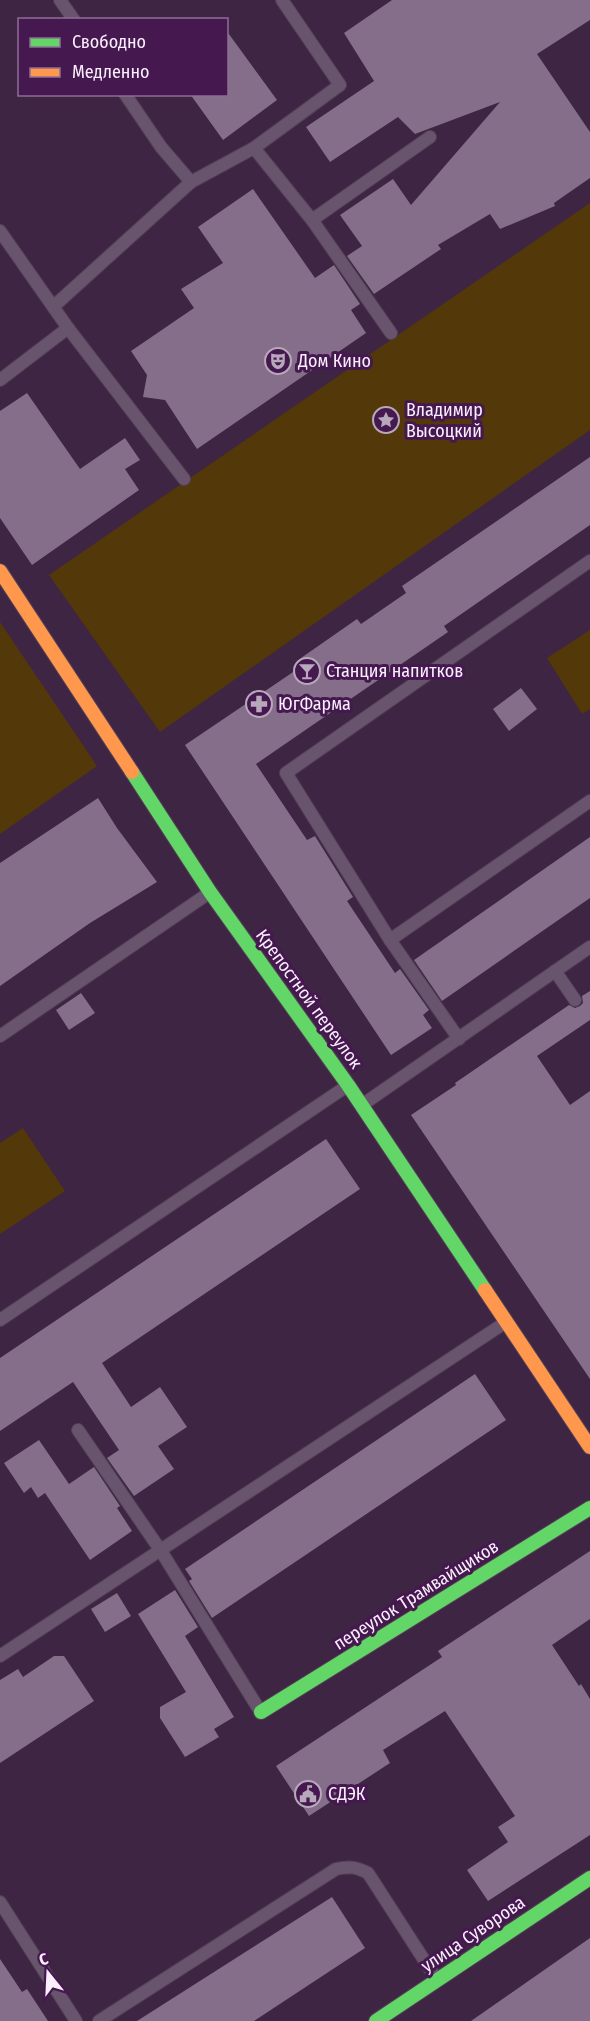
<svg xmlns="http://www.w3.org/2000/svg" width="590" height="2021" font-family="'Fira Sans Condensed',sans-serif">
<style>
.green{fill:#533809}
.building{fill:#846e89}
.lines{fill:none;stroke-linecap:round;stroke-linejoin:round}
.lane-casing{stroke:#534056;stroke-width:14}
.fast-casing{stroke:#534056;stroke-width:16}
.slow-casing{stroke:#534056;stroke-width:16}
.lane{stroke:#68556d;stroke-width:12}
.fast{stroke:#63d668;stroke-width:14}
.slow{stroke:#ff974d;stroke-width:14}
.labels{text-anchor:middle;stroke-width:6;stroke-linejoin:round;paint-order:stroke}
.poi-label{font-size:18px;fill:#faeffc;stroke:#461850;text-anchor:start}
.street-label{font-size:18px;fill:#faeffc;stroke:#461850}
</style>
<rect width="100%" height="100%" fill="#3e2543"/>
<g class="green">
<path d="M590,203V430L160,732L49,575Z"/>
<path d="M0,622L97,766L0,834Z"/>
<path d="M590,630V709L582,714L547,658Z"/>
<path d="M23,1128L65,1191L0,1234V1143Z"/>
</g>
<g class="building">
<path d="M392,0H590V20L537,54L590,132V178L554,203L555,206L500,229L490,214L438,245L441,249L374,294L347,256L362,246L340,215L393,179L411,205L500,102L415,134L398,117L330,162L306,127L374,81L344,33Z"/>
<path d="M226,30L277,100L223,140L190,94H226Z"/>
<path d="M253,189L315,278L334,265L360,304L351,310L366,333L197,449L165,400L143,397L147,375L131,351L194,308L181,289L223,263L198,227Z"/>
<path d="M27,393L80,469L125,438L140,460L125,469L139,490L32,565L0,518V411Z"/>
<path d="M590,457V525L444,626L448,632L256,764L307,840L315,836L353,897L347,901L395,973L400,969L429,1010L423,1015L432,1028L391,1055L185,745L305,664L301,658L357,619L361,624L406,593L402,586Z"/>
<path d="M521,688L537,709L509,731L493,709Z"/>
<path d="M98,798L117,828L157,882L90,923L0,986V863Z"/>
<path d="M590,837V898L442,1001L414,960Z"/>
<path d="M590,991V1020L537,1056L570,1105L590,1091V1379L411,1115L456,1085L455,1083L569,1005L575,1008L580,1006L583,1003L582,996Z"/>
<path d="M81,993L95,1013L69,1030L56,1010Z"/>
<path d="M326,1139L360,1189L102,1363L131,1407L160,1387L187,1427L158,1446L174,1469L134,1496L107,1458L119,1450L73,1382L0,1431V1358Z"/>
<path d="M475,1374L506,1420L212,1618L189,1581L192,1579L185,1569Z"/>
<path d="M39,1440L69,1484L94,1467L120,1506L117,1508L132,1531L90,1560L45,1493L38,1498L31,1487L24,1493L4,1463Z"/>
<path d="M590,1551V1619L552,1645L579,1686L581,1684L590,1699V1835L488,1901L467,1870L508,1842L498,1827L515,1816L445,1711L383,1750L390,1763L309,1816L276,1766L442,1657L438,1651Z"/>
<path d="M175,1590L198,1627L185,1636L234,1717L214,1729L219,1737L185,1757L160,1718V1707L186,1692L138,1614Z"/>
<path d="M117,1593L131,1616L105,1632L91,1609Z"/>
<path d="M54,1656H64L94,1701L0,1763V1680L18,1669L23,1677Z"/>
<path d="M332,1897L365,1948L254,2021H137Z"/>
<path d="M590,1938V2021H471L504,1998Z"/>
<path d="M0,1959L22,1992L27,1989L48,2021H0Z"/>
</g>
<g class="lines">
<defs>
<g id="lane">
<path d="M60,0L74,20"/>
<path d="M125,94L161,147L191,182"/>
<path d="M254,148L312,220L391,333"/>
<path d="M312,220L430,137"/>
<path d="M0,231L68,328L184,479"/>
<path d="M54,306L191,182L254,148L340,85L282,0"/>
<path d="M0,380L68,328"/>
<path d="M390,940L590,801"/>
<path d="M555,971L575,1000"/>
<path d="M0,1036L209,893"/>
<path d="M459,1039L390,940L286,773L590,561"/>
<path d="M362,1105L590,947"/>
<path d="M0,1320L347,1086"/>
<path d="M78,1430L161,1551L260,1711"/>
<path d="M0,1656L506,1322"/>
<path d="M0,1902L76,2021"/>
<path d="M99,2021L336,1869C349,1866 356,1867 368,1873L437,1980"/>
</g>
<g id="fast">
<path d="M132,772L210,892L348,1085L485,1290"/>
<path d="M261,1712L590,1508"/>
<path d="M376,2021L590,1878"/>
</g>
<g id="slow">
<path d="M0,571L132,772"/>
<path d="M485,1290L590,1447"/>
</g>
</defs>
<use href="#lane" class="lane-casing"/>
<use href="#fast" class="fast-casing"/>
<use href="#slow" class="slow-casing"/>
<use href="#lane" class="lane"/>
<use href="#fast" class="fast"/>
<use href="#slow" class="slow"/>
</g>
<defs>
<symbol id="theatre-ring" viewBox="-11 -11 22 22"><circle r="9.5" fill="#461850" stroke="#b8a8bb" stroke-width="1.5"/><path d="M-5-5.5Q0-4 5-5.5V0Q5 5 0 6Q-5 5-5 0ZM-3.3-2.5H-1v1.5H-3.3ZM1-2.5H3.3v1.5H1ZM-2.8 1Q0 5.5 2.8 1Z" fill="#b8a8bb"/></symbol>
<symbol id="sight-ring" viewBox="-11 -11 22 22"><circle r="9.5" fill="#461850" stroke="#b8a8bb" stroke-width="1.5"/><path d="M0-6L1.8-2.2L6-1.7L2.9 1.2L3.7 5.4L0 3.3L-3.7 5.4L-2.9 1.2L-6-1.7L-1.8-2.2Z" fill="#b8a8bb"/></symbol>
<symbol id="bar-ring" viewBox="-11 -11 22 22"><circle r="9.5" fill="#461850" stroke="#b8a8bb" stroke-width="1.5"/><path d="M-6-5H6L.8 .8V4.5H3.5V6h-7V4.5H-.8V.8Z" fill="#b8a8bb"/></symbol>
<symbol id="pharmacy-ring" viewBox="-11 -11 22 22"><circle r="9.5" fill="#461850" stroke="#b8a8bb" stroke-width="1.5"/><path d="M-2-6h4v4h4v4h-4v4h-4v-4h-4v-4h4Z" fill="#b8a8bb"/></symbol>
<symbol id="civic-ring" viewBox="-11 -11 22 22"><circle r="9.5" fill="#461850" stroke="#b8a8bb" stroke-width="1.5"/><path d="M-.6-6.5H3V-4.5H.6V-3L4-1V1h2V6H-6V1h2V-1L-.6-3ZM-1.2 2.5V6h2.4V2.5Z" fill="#b8a8bb"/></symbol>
</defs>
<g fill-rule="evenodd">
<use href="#theatre-ring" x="263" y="346" width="30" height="30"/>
<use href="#sight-ring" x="371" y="405" width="30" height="30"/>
<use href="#bar-ring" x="292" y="656" width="30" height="30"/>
<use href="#pharmacy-ring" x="244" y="689" width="30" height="30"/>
<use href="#civic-ring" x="293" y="1779" width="30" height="30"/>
</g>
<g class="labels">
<g class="poi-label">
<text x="298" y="367">Дом Кино</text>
<text x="406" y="416">Владимир<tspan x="406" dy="21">Высоцкий</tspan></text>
<text x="326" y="677">Станция напитков</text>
<text x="278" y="710">ЮгФарма</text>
<text x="328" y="1800">СДЭК</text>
</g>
<g class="street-label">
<text transform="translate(309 999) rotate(54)" y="6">Крепостной переулок</text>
<text transform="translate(416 1595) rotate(-32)" y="6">переулок Трамвайщиков</text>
<text transform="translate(473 1934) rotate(-34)" y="6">улица Суворова</text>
</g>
</g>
<rect x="18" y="18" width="210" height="78" fill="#461850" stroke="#8e6e95" stroke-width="1.5"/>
<rect x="30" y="38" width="30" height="9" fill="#63d668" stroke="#8e6e95" stroke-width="1.5"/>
<text x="72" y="48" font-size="18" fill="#faeffc">Свободно</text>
<rect x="30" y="68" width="30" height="9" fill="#ff974d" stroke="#8e6e95" stroke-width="1.5"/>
<text x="72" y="78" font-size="18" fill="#faeffc">Медленно</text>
<g transform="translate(48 1973) rotate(342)" stroke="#461850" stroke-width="4.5" paint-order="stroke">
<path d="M0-4.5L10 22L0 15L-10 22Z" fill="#faeffc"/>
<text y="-9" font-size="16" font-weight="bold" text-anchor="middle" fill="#faeffc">С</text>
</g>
</svg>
